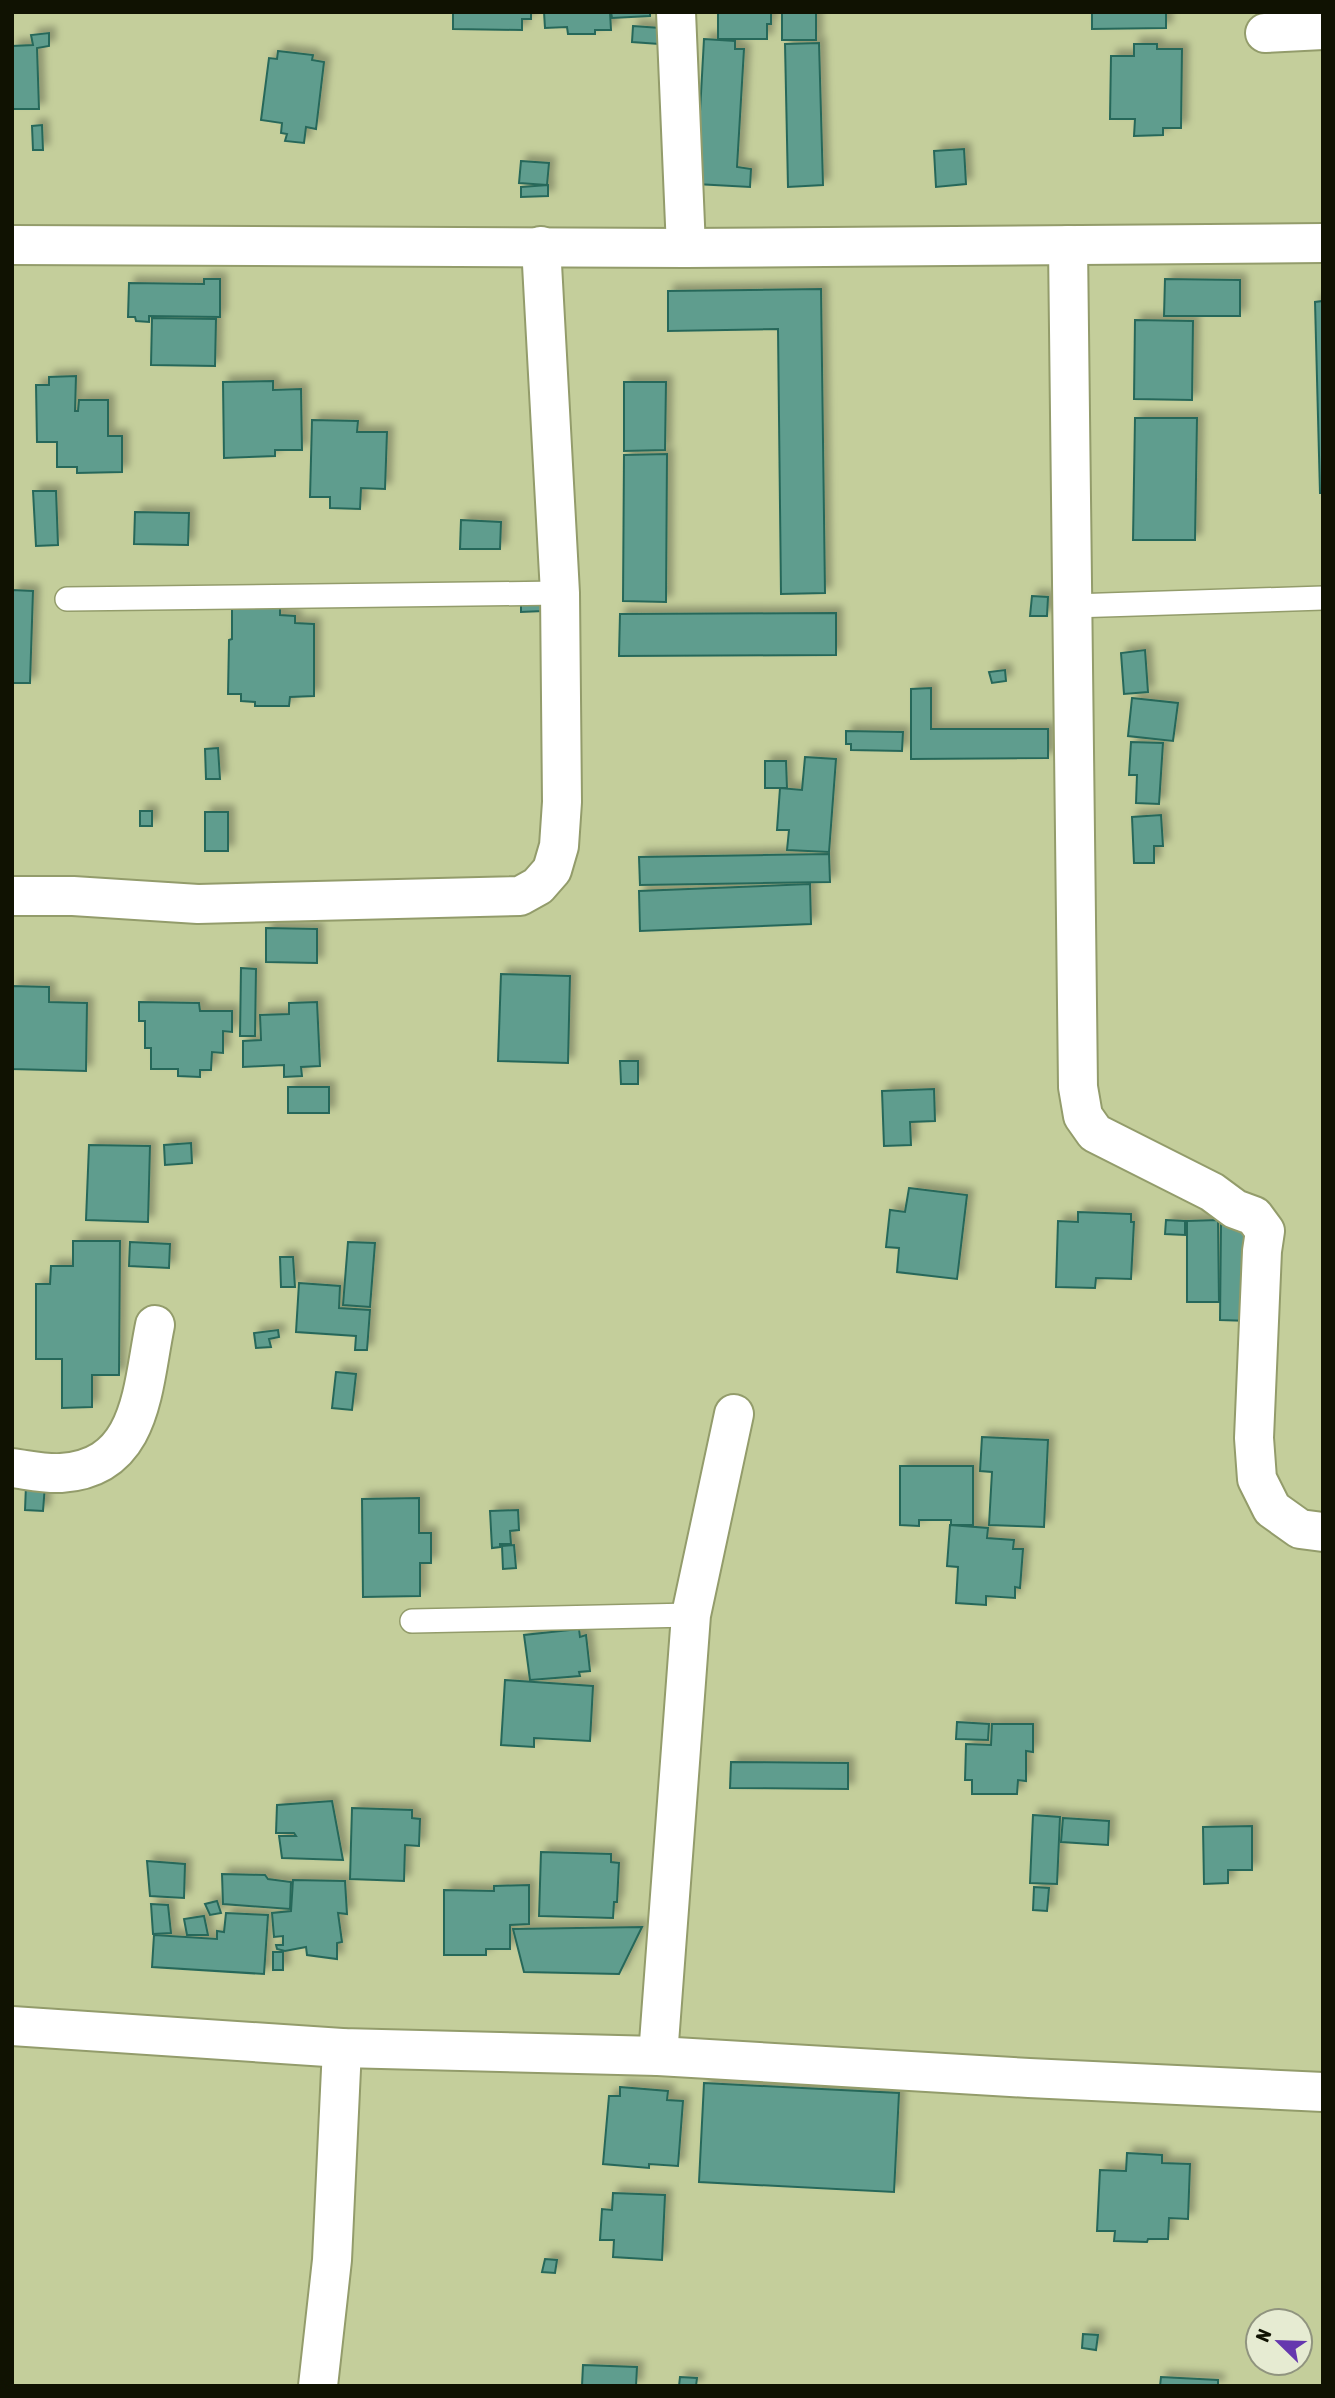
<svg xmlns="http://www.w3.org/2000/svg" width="1335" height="2398" font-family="'Asap Condensed',sans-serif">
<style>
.building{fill:#5f9d8e;stroke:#28685a;stroke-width:2;filter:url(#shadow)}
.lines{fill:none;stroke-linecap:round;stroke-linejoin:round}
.service-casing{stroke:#939c6b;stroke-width:26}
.minor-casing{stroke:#939c6b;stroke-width:42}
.service{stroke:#fff;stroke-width:23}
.minor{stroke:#fff;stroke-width:38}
</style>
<defs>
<filter id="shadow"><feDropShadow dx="6" dy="-6" stdDeviation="3.5" flood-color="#0004"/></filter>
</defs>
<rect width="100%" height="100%" fill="#c4ce9b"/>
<g class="building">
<path d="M453,12H531V19H522V30L453,29Z"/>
<path d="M544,12H610L611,30H595V34H568L567,27L545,28Z"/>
<path d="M611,12H650V16L612,18Z"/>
<path d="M718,12H771V24H767V39H718Z"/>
<rect x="782" y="12" width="34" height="28"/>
<path d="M1092,12H1166V28L1092,29Z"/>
<path d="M633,26L674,29L673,45L632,42Z"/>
<path d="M49,33V46L37,48L39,109H12V46L33,45L31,35Z"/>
<path d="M704,39L735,41V49H744L737,167L751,169L750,187L696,184Z"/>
<path d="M819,43L823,185L788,187L785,44Z"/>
<path d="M1134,44H1157V49H1182L1181,128H1163V135L1134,136L1135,119H1110L1111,56H1134Z"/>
<path d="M278,51L313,55L312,60L324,62L316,129L306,127L304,143L285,141L287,134L281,133L282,123L261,120L269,58L277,59Z"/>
<path d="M42,125L43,150H33L32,126Z"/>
<path d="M964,149L966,184L936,187L934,151Z"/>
<path d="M521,161L549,163L547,185L519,183Z"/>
<path d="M548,185V196L521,197V187Z"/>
<path d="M204,279H220V317L149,316V322L136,321L135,317H128L129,283L204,284Z"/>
<path d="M1165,279L1240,280V316H1164Z"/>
<path d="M821,289L825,593L781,594L778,329L668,331V291Z"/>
<path d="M1323,301V493H1320L1315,302Z"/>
<path d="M152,318L216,319L215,366L151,365Z"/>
<path d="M1135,320L1193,321L1192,400L1134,399Z"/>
<path d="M76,376L75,411H78L79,400H108V436H122V472L77,473V467H57V442H37L36,385H49V377Z"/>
<path d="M273,381V390L301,389L302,450H275V456L224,458L223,382Z"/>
<path d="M624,382H666L665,450L624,451Z"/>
<path d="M1135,418H1197L1195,540H1133Z"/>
<path d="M312,420L358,421L357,432H387L385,489L361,488L360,509L330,508V497H310Z"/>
<path d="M667,454L666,602L623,601L624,455Z"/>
<path d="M33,491H56L58,545L36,546Z"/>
<path d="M135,512L189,513L188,545L134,544Z"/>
<path d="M461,520L501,522L500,549H460Z"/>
<path d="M12,590L33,591L30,683H12Z"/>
<path d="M542,590L543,611L521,612V591Z"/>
<path d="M1032,596L1048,597L1047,616H1030Z"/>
<path d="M232,607H280V615L295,616V623L314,624V696L290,697L289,706H255V702L241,701V694H228L229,640L232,639Z"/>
<path d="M836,613V655L619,656L620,614Z"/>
<path d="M1145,650L1148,692L1124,694L1121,653Z"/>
<path d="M1005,670L1006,681L992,683L989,672Z"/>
<path d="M931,688V729H1048V758L911,759V689Z"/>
<path d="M1132,698L1178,703L1173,741L1128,736Z"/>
<path d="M846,731L903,732L902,751L851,750V744H846Z"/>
<path d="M1131,742L1163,743L1159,804L1136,803L1137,775H1129Z"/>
<path d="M218,748L220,779H206L205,749Z"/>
<path d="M805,757L836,759L829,852L787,850L789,830H777L780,788L802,790Z"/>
<path d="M765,761H786L787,788H765Z"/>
<rect x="140" y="811" width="12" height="15"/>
<rect x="205" y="812" width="23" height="39"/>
<path d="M1161,815L1163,846H1154V863H1134L1132,817Z"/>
<path d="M829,854L830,882L640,885L639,857Z"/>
<path d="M810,884L811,924L640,931L639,891Z"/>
<path d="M266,928L317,929V963L266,962Z"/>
<path d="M241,968L256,969L255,1036H240Z"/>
<path d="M501,974L570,976L568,1063L498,1061Z"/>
<path d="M12,986L49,987V1002L87,1003L86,1071L12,1069Z"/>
<path d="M139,1002L199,1003L200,1011H232V1032L223,1031V1053L212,1052L211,1070H200V1077L178,1076V1069H151V1048H145V1021H139Z"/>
<path d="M317,1002L320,1066L301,1067L302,1076L284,1077V1065L243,1067V1041L261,1040L260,1015L289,1014V1003Z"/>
<path d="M620,1061H638V1084H621Z"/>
<rect x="288" y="1087" width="41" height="26"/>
<path d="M934,1089L935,1121L910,1122L911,1145L884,1146L882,1091Z"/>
<path d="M191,1143L192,1163L165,1165L164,1145Z"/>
<path d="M89,1145L150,1146L148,1222L86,1220Z"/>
<path d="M909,1188L967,1195L957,1279L897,1272L899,1248L886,1247L890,1210L905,1212Z"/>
<path d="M1078,1212L1131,1214V1222H1134L1131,1279L1096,1278L1095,1288L1056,1287L1058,1221L1078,1222Z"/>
<path d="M1166,1220L1185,1221V1235L1165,1234Z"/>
<path d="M1218,1220L1219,1302H1187V1221Z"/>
<path d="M1221,1225H1252L1250,1321L1220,1320Z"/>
<path d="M73,1241H120L119,1375H92V1407L62,1408V1359H36V1284H50L51,1266H73Z"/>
<path d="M130,1242L170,1244L169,1268L129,1266Z"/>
<path d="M348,1242L375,1243L370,1307L343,1305Z"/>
<path d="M280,1257H293L295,1287H281Z"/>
<path d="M299,1283L340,1286L339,1308L370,1310L367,1350H355L356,1336L296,1332Z"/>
<path d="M278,1330L279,1337L269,1339L271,1347L256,1348L254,1333Z"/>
<path d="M336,1372L356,1374L352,1410L332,1408Z"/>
<path d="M982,1437L1048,1440L1044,1527L989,1525L992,1472L980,1471Z"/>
<path d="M900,1466H973V1525H951V1520H919V1526L900,1525Z"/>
<path d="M26,1485H45L43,1511L25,1510Z"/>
<path d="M419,1498V1533H431V1563H420V1596L363,1597L362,1499Z"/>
<path d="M518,1510L519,1530L510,1531L511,1544H500V1547L492,1548L490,1511Z"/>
<path d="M950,1525L988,1528L987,1538L1014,1540L1013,1549H1023L1020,1588L1015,1587V1598L986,1596V1605L956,1603L958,1567L947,1566Z"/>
<path d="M514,1545L516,1568L503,1569L502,1546Z"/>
<path d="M579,1629L580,1637L586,1635L590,1671L579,1672L580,1676L530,1680L524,1635Z"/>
<path d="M505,1680L593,1686L590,1741L534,1738V1747L501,1745Z"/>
<path d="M957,1722L989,1724L988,1740L956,1739Z"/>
<path d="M992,1724H1033V1752L1026,1751V1781L1018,1780L1017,1794H972V1780H965L966,1744L991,1745Z"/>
<path d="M731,1762L848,1763V1789L730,1788Z"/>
<path d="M332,1801L343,1860L282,1858L279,1836H296L294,1833H276L277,1805Z"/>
<path d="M352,1808L412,1810V1818L420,1819L419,1846L405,1845L404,1881L350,1879Z"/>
<path d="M1033,1815L1060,1817L1057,1884L1030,1883Z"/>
<path d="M1063,1818L1109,1821L1108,1845L1061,1842Z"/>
<path d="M1252,1826V1870H1228V1883L1204,1884L1203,1827Z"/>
<path d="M541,1852L611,1854V1862L619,1863L617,1902H614L613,1918L539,1916Z"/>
<path d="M147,1861L185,1864L184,1898L150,1896Z"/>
<path d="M222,1874L265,1875L268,1879L291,1882L290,1909L223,1904Z"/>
<path d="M293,1880L345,1881L347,1914L338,1913L342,1942L337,1943V1959L307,1955L306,1947L285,1951L277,1949L276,1945H283V1936L274,1937L272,1913L291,1911Z"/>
<path d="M529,1885V1924L510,1925V1949H486V1955H444V1890L494,1891V1886Z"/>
<path d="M1034,1887L1049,1888L1047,1911L1033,1910Z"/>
<path d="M217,1901L221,1913L210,1915L205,1904Z"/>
<path d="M151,1904L168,1905L171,1933L153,1934Z"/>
<path d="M226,1913L268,1915L264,1974L152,1967L154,1935L217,1939V1931L224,1932Z"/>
<path d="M204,1916L208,1935H187L184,1919Z"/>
<path d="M642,1927L619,1974L524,1972L513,1929Z"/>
<rect x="273" y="1952" width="10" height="18"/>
<path d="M704,2083L899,2093L894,2192L699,2182Z"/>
<path d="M620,2087L668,2091L667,2100L683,2101L678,2166L649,2164V2168L603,2164L609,2096H620Z"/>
<path d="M1127,2153L1162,2155V2163L1190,2164L1188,2219L1169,2218L1168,2239H1148L1147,2242L1114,2241L1115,2231H1097L1100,2170L1126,2171Z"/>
<path d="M613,2193L665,2195L662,2260L613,2257L614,2240H600L602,2209L612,2210Z"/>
<path d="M545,2259L557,2260L555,2273L542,2272Z"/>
<path d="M1083,2334L1098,2335L1096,2350L1082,2348Z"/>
<path d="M583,2365L637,2367L636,2386H582Z"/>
<path d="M680,2377L697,2378L696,2386H679Z"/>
<path d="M1161,2377L1218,2380V2386H1160Z"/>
</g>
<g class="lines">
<defs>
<g id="service">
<path d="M67,599L560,593"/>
<path d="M1072,606L1323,598"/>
<path d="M412,1621L691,1615"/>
</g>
<g id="minor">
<path d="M676,12L686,248"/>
<path d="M1265,33L1323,30"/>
<path d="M12,245L686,248L1323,243"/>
<path d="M1068,245L1078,1087L1083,1116L1095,1133L1212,1192L1235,1209L1254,1216L1265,1231L1262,1251L1254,1438L1257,1479L1272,1509L1300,1529L1323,1532"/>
<path d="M12,896H73L198,904L520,896L538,886L552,870L559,846L562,802L560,593L541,246"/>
<path d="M12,1468C28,1470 45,1474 61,1473C143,1468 142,1388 155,1325"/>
<path d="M12,2026L342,2048L658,2056L1029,2078L1323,2092"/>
<path d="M658,2056L691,1615L734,1414"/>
<path d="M318,2386L332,2260L342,2048"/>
</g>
</defs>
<use href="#service" class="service-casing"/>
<use href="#minor" class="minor-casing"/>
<use href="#service" class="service"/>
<use href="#minor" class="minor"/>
</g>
<rect width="1335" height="2398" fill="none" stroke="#101202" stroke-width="28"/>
<g transform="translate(1279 2342) rotate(293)"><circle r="33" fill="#e6ebd2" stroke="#90947f" stroke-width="2"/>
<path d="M0-5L12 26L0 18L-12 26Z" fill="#6537ae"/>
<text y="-10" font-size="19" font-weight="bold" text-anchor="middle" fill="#101202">N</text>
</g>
</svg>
